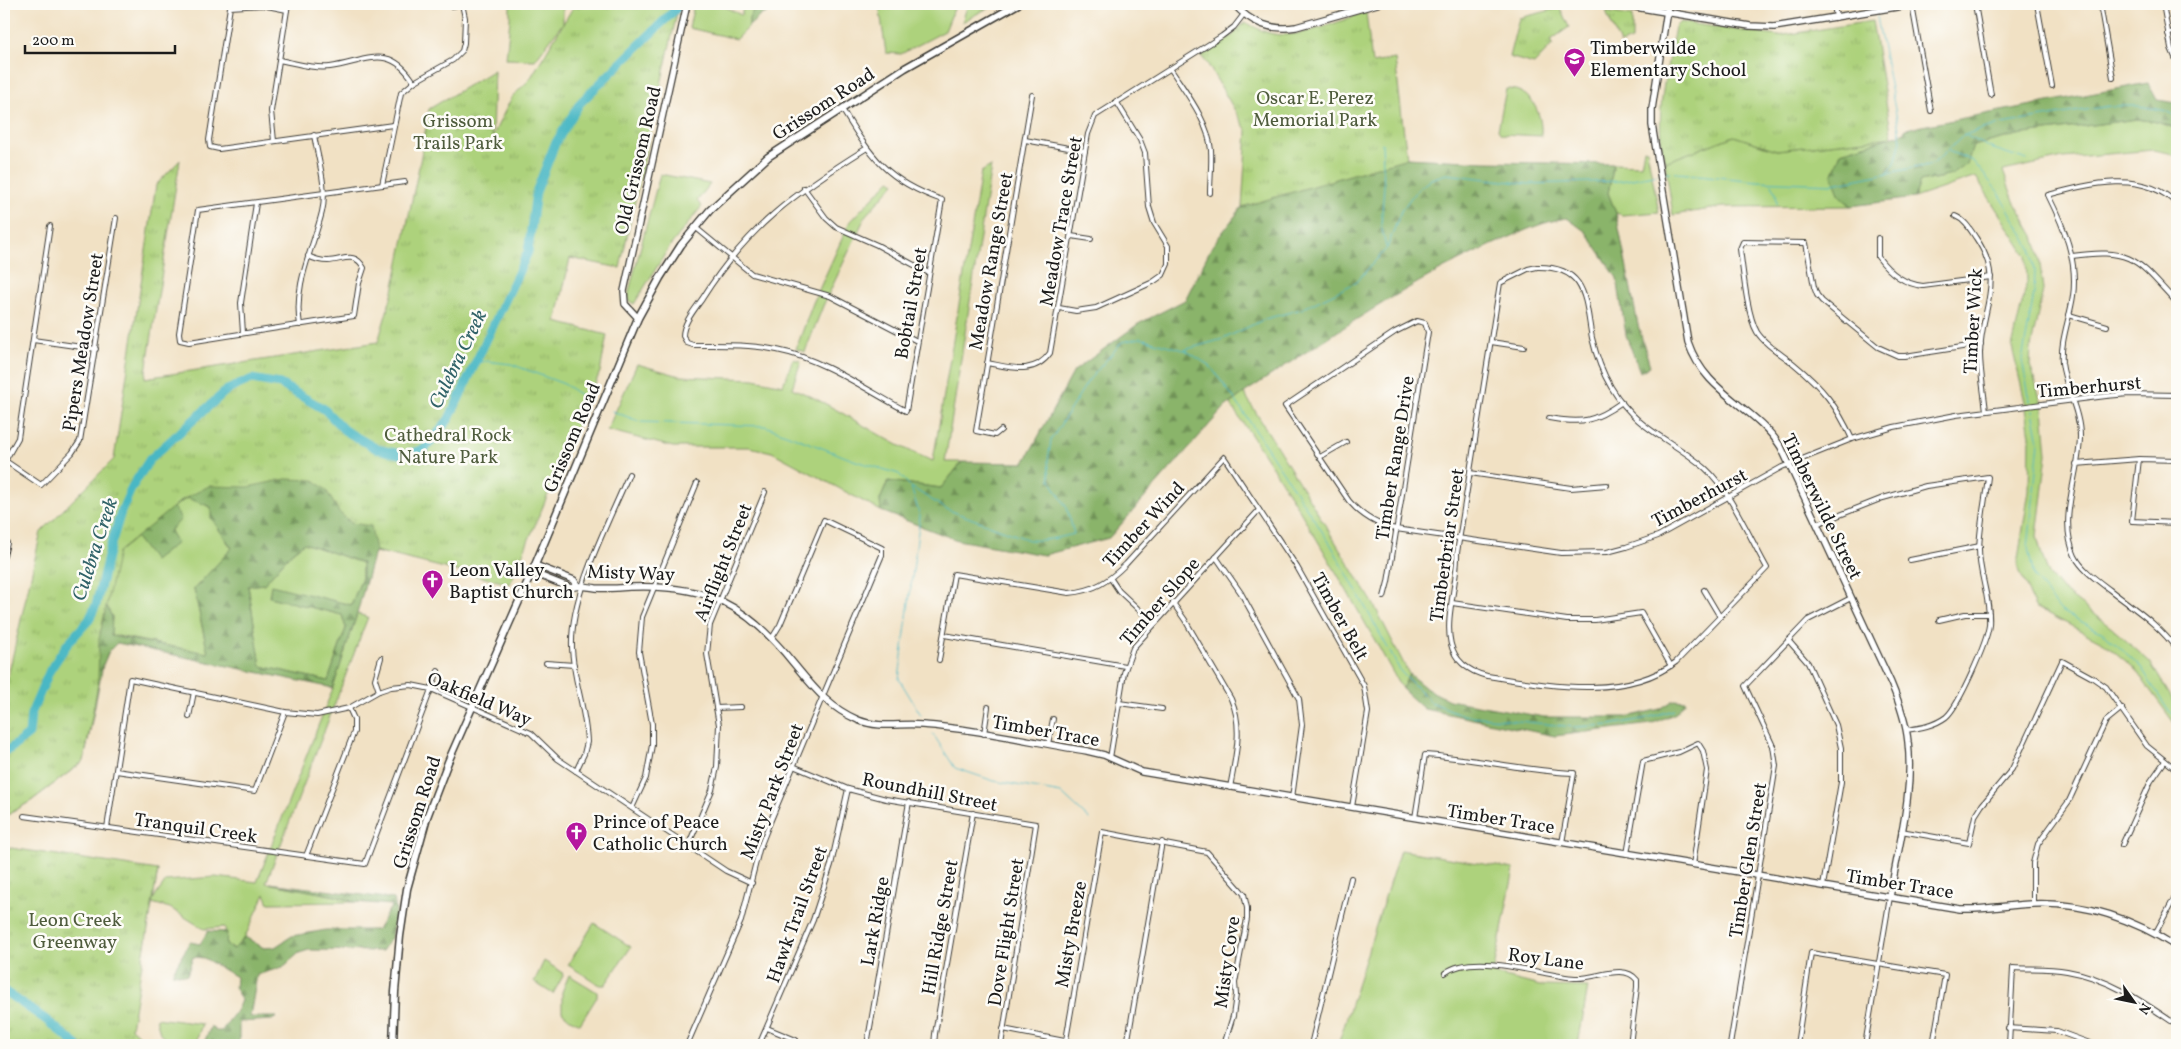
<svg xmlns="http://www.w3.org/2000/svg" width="2181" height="1049" font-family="Vollkorn,serif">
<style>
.grass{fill:#add27b;stroke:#64774c}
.forest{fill:url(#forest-firs);stroke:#536844;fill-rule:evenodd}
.park{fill:url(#park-tufts);stroke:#64774c}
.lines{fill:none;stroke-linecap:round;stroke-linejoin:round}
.stream{stroke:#49b7c4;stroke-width:1}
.river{stroke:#49b7c4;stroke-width:9}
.street-casing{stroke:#3c3a35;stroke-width:6}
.secondary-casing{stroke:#3c3a35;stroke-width:8}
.primary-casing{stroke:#3c3a35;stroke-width:9}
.street{stroke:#fff;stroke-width:4}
.secondary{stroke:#fff;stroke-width:5.5}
.primary{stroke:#fff;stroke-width:6}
.labels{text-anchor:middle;stroke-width:5;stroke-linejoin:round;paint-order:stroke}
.poi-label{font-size:19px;fill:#1c1c1c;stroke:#fdfcf7;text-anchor:start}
.park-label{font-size:19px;fill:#4f5c3d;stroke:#fdfcf7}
.street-label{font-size:19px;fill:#1c1c1c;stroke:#fdfcf7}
.water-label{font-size:20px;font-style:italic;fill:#306268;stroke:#fdfcf7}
</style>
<defs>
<pattern id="forest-firs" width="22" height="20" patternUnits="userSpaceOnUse" patternTransform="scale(1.25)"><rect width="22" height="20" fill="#8ab46b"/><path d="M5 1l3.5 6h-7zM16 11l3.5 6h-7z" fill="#709257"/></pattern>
<pattern id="park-tufts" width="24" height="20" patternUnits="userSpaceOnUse" patternTransform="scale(1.25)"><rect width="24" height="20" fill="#add27b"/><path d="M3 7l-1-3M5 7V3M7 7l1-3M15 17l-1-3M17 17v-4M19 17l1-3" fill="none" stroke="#94b46a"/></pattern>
</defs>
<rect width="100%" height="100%" fill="#fdfcf7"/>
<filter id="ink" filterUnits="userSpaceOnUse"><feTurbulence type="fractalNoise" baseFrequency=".02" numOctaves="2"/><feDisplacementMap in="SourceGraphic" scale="10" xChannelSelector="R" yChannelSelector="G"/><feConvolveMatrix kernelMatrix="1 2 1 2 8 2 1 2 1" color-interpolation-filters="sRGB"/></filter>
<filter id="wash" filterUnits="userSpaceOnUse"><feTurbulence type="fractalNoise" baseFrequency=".0096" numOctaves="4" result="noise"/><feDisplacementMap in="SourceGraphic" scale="20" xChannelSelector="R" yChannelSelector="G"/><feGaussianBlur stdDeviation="1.12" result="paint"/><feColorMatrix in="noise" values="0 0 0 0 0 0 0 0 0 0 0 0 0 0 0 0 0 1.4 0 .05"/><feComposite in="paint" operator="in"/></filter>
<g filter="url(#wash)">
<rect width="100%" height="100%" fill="#f1e1c4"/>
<g class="grass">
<path d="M510,4H563V23L535,60L506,59L510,19Z"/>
<path d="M694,4H725V7L741,15L743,9L740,4H757L749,18V26L736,39L689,28Z"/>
<path d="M879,4H956L945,31L901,54L886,53Z"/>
<path d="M968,4H995L962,22Z"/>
<path d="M1506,89C1531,88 1543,114 1541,136L1501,134L1498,130Z"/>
<path d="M2137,119L2156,122L2177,129V157L2169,153L2153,150L2063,158L2003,171L2014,201L2034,236L2039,254L2043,290L2031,347L2030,365L2043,408L2047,454L2037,536L2042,556L2049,574L2062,590L2113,629L2150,662L2177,707V727L2134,668L2104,643L2035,607L2017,565L2029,491L2030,436L2025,402L2012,347L2027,282L2026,256L1976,177L1914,198L1920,182C1950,175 1962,178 1973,146L2017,135Z"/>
<path d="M1734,136L1777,150L1892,137L1841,152L1840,196L1853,206L1724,207L1673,215L1665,162Z"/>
<path d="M1644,149L1647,150L1659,212L1622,215L1616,213L1608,193L1614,164L1641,165Z"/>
<path d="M991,166L945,462H962L941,488L888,481L880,500L881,511L772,452L749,447H673L607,430L637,364L680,376L754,379L783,385L793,359L801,361L792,388C842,408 883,442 933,461L981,172Z"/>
<path d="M660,174L710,184L697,201L702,206L670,246L634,304L628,300L629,291Z"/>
<path d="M890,180L895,183L866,215L823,306L805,352L796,349L813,303L850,221Z"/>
<path d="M1244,393L1373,603L1409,674L1402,689C1348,592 1294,495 1230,404Z"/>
<path d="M187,497L211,507L212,519L232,549L194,589L208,654L118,636H110L112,617L103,599L114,542L166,505L170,531L174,507Z"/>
<path d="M304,543L362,563V578L351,605L271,586L270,597L342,615L346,628L328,681L261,666L248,586L264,584L292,552Z"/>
<path d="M357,614L368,617L266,883L336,896L354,902L269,903L265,894L245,937L235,949L226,945L225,927L204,929L170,908L152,903L143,956L158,870L152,901L166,881L215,877L257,882L333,688Z"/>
<path d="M1400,850L1514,869L1493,974L1540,986L1588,987L1578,1045H1338Z"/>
<path d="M594,923L631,947L605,985H600L568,965Z"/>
<path d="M544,961L562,972L563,976L553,994L534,982Z"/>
<path d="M569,975L597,992V997L580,1024L570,1019L562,1012V992Z"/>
<path d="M156,1018L202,1024L195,1045H169L160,1033Z"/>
</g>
<g class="forest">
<path d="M757,4H790L761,15L749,26V18Z"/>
<path d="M2148,83L2157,100L2177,103V128L2156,122L2137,119L2017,135L1973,146L1967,164L1952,175L1920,182L1914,198L1851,206L1840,196L1832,176L1841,152L1901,134L1906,129Z"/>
<path d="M1407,158L1485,162L1614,164L1608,193L1616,213L1638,325L1650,366L1640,372L1626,335L1617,278L1586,232L1567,218C1544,221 1524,231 1503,240C1410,280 1328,338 1244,393L1225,407L1109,538L1044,555L957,540L881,511L880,500L888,481L941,488L962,462L1024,463L1074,371L1138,324L1185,300L1212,246L1242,207Z"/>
<path d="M316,408L385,554L374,552L357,614L333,688L117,643L109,651L103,665L84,761L31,801L4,817V759L103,599L112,617L111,636L208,653L194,589L232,548L211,518V507L187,498L174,507L181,519L170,531L177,543L154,561L127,526ZM304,543L362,563V578L351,605L271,585L269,597L342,615L346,628L328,681L261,666L248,586L264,584L292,552Z"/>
<path d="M1409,674L1427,689L1449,700L1544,717H1627L1660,709L1674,700L1686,701L1676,713L1651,724L1555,736L1424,709L1402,689Z"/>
<path d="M270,883L394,899L396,910L391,938L382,951L309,950L299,953L283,967L257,975L250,1017H277L272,1020L239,1022V1045H203L211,1026L216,1031H222C230,1017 236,1015 241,1000L235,988L236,977L204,958L193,957L187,975L172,973L190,942L200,944L208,931L227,932L226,945L234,949L245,937L264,948L275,947L292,936L326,930H377L392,905L354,902L336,896Z"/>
</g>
<g class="park">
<path d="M575,4H679L620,268L570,258L556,322L607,335L600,372L510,584L375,551L371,526L351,523L339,512L326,490L314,480L286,479L248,487L209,486L182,500L118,552L99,639L98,684L84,761L31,801L4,817V694L41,532L114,459L156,185L180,160L145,378L378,342L393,291L420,162L429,109L494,70L492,137L512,97L530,79Z"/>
<path d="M1560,8L1569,27L1551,40L1553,44L1534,64L1509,57L1519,18Z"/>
<path d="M1366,12L1372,63L1395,59L1407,158L1242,207L1247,131L1207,63L1201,56L1232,36L1245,22C1254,27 1264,32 1274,34C1300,39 1341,20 1366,12Z"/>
<path d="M1606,12L1632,16V40L1620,44Z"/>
<path d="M1872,21L1892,137L1777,150L1734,136L1665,162C1653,117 1667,71 1675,27L1680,22L1778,36Z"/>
<path d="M4,847L158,870L131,1028L150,1045H4Z"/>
</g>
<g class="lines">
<g class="stream">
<path d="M1875,4V6"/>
<path d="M1877,17L1901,140L1895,163L1887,173"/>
<path d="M1965,135L1991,148L2027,160"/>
<path d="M1382,143L1384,187L1381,225L1386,247"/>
<path d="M1948,151L1973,161L1999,193L2031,248L2035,271L2034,294L2022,360L2030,401"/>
<path d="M1663,173L1668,172L1757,181L1833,184L1933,164L1964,135L1996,125L2110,106H2139L2167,111L2177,117"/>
<path d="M1772,184L1776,193L1777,204"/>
<path d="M1185,350L1210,366L1234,398L1331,545L1401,672L1431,702L1463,715L1574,727L1610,725L1643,719L1674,710"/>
<path d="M473,365L485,361L511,364L564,384L587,399"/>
<path d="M612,411L641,422L765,426L856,461L899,474L911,487L946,509L1029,540C1045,541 1058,538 1074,534L1067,508L1050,480L1048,460L1051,440L1088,381L1122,342L1140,338L1184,350L1223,339L1265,319L1302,309L1355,283L1387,248L1401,211L1416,191L1431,179L1446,174L1528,184L1621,181L1659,174"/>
<path d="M2033,411L2039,442L2028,548L2034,577L2061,611L2105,634L2139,665L2168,710L2177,717"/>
<path d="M911,487L920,516L899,679L921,715"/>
<path d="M933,734L955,768L994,781L1061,793L1089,819"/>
</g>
<g class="river">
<path d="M4,751L10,749L29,734L31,714L50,670L68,643L89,620L96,605L110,548L121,512L132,487L150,459L227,390L252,379L280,384L324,409L344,430L377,449L404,455L425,449L449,419L528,252L536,192L555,144L580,103L679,6"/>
<path d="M4,991L45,1019L77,1045"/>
</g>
</g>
</g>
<g filter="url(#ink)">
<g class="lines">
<defs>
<g id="street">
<path d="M425,4L452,6L462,4"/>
<path d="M1834,4L1836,18"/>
<path d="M1975,4L1991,95"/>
<path d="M2037,4L2052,86"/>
<path d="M2100,4L2113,78"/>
<path d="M2163,4L2171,48L2177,62"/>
<path d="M1912,5L1931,111"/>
<path d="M287,10L262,5L230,7L209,140L210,147L219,149L393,125"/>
<path d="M2168,34L2177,30"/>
<path d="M279,60C295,63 313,69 330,67C366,62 389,42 414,82"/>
<path d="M1170,68C1186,93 1208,120 1211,150C1212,164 1210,179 1210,193"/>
<path d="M842,109C871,157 887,181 942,200L906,411C865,389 823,359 777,350C750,344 721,345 693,345L687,343L683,336C683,323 695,309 702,299C747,227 796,192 867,148"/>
<path d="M1025,140L1085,151"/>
<path d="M274,141L271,111L288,4"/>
<path d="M382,185L401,93L414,82L453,60L462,51L464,43L465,18L462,4"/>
<path d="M804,188L826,218L836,227L877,245L929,273"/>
<path d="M2177,204C2143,169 2089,184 2048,195C2064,227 2078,260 2073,296C2070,318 2060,341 2062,363C2065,388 2080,411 2080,436C2080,475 2057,518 2075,556C2082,570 2097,580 2110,590C2133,608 2160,625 2177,650"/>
<path d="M1955,216C1965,220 1970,229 1976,238C2006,282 1981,307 1980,353C1980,372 1984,392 1986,411"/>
<path d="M695,227L752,274L830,296L917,341"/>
<path d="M1071,236L1091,239"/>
<path d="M1878,238V257C1889,272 1904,284 1923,286L1991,277"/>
<path d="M308,256C314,259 321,261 328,261C344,260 355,251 364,268L359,283L354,316L189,342L180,340L179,333L198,210L405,182"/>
<path d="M2072,256C2133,247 2138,261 2177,303"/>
<path d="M1537,267C1588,266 1585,301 1592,338C1596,355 1602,372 1611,387C1638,432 1669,437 1705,468C1729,489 1750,538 1767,568L1676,662C1625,701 1546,685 1487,676C1424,660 1459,597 1457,553L1500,283L1528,269Z"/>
<path d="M1059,308L1076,311L1096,308L1153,282L1163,275L1168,264V246L1154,223L1149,207L1145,153L1140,140L1116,101"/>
<path d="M2069,315L2107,326"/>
<path d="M300,325C293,285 313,249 322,212C328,189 318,159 314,135"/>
<path d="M243,333L241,303L256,203"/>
<path d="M33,340L96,349"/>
<path d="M1491,342L1524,347"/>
<path d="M987,363C1010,367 1034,376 1050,353L1088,134L1095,116L1222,36L1234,27L1244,14"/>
<path d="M1549,418C1582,424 1594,422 1622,402"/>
<path d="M1001,430L995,435L976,431L1032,95"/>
<path d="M1852,439C1837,406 1823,388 1794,364C1783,355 1765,345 1757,332C1747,315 1743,270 1740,249L1743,242L1806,243L1814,287L1817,295L1822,301L1878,347L1898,356H1905L1981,344"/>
<path d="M1320,457L1346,442"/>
<path d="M2139,459L2132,521L2177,523"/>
<path d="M4,460L41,485L72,453L80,441L116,218"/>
<path d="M5,461L18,438L50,226"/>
<path d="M2076,464L2139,459L2177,460"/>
<path d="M1470,473L1571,488L1607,485"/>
<path d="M1817,524L1883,498L1926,486L1988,477C1985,501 1980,525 1979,549C1979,575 1991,599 1989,625C1987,642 1959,706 1946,717C1934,726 1920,728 1906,730"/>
<path d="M4,535L7,543L4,556"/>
<path d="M1216,557L1241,593L1299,699L1302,725L1292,798"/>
<path d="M1910,560L1980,546"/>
<path d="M1111,579L1119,591L1154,624"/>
<path d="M1704,590L1720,617"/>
<path d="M1384,597L1388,582L1428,332L1425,323L1417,321L1395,332L1285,406L1349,501C1362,516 1376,525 1396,529L1561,553L1607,552L1626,547L1658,536L1782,467L1852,439L1894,427L1956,415L2106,396L2129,394L2177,395"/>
<path d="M1173,603L1185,620L1231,699C1244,728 1235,758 1230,788"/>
<path d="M1452,603L1567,620H1595L1641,613L1671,666"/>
<path d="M1939,620L1965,614H1989"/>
<path d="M944,635L1125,666"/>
<path d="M1788,640L1808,663L1836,725L1841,748V782L1823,886"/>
<path d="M939,660L954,574L1069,593C1094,591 1109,581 1126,564L1224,457L1297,567L1364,686L1368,712L1352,807"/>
<path d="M546,663L574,665"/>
<path d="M379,691L375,679L381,658"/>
<path d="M1119,703L1162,709"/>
<path d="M716,708L741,707"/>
<path d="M189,717L194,692"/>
<path d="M984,734L988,707"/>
<path d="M1048,744L1053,719"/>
<path d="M1110,758L1124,673L1133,648L1259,510"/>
<path d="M793,766L848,789L886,799L1036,824L1001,1045"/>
<path d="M116,771L255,791L285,712"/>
<path d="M576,771L584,754L587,742C586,710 573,679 572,647C570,594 608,524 629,474"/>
<path d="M632,808L646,778L652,745V724L639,652L642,617L697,483"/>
<path d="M24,816L365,864L438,671"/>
<path d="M1415,818L1425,755C1475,758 1524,771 1574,773L1562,843"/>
<path d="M107,828L130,679L285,712L317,715L349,708L379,691L391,687L411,685L431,689L531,733L558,759L726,871L752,883"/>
<path d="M1901,831L1969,843L1975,816L1982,805L2012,769L2062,661L2093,678L2106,687L2147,746L2177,770"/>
<path d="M2122,845L2151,781L2165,761"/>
<path d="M688,846L712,790L717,767L719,725L707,654L710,625L765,492"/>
<path d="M1627,854L1643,761L1679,752L1698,743L1703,751L1707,770L1693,865"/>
<path d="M306,856L354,732V719L349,708"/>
<path d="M2033,904V863L2038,844L2069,801L2106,721L2122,708"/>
<path d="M2155,934L2177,893"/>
<path d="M1445,973C1474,951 1540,975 1575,978C1594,980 1624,962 1637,980V987L1630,1045"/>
<path d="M767,1028L796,1040"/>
<path d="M2008,1028L2057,1031L2095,1045"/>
<path d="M1003,1029L1085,1045"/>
<path d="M1066,1040L1102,832L1207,852L1244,894L1247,908V919L1235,983L1236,995L1233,1016L1224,1045"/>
<path d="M687,1045L741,921L759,850L768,827L882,555V548L824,520L780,625L772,638"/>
<path d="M759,1045L813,920L831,865L848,789"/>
<path d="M867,1045L909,802"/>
<path d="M934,1045L935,1034L973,813"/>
<path d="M1127,1045L1162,842"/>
<path d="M1311,1045L1351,878"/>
<path d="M1730,1045L1776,766L1773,746L1745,686L1808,620L1851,598"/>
<path d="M1797,1045L1811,953L1945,975L1933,1045"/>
<path d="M1865,1045L1890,897"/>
<path d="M2009,1045L2013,968C2031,969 2049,968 2067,971C2109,978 2143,1002 2177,1025"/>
</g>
<g id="secondary">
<path d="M1234,4C1250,23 1272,31 1296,27L1377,4"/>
<path d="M1617,4L1750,26L1774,27L1915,4"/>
<path d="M1668,4L1652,109V125L1688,342C1706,395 1753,404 1781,447L1891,683C1899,702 1906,721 1908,742C1914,793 1898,847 1890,897"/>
<path d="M638,318L625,304L624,291L687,4"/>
<path d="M535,565L574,580L577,585"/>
<path d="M531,572L571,588C579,584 587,587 596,588C608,589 619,588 631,587C707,584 746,604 794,664C814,688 828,707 858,720C880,729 900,723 922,725C977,729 1032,742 1087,751L1104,755L1142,772L1960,909C1985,910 2008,905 2033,904C2086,902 2133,919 2177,947"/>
</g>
<path id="primary" d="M393,1045L395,992L400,936L407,889L427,817L448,762L535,565L638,318L660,278L681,245L710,210L768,157L905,68L1018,4"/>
</defs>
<use href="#street" class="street-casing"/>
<use href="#secondary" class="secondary-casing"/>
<use href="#primary" class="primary-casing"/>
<use href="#street" class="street"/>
<use href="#secondary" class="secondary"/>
<use href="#primary" class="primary"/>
</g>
</g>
<defs>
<symbol id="school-pin" viewBox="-11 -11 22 30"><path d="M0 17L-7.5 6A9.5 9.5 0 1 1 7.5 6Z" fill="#b5179e" stroke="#fdfcf7"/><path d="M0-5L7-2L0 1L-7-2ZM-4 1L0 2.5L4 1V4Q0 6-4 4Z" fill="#fff"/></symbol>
<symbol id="church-pin" viewBox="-11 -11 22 30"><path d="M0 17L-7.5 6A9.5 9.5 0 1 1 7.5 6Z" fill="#b5179e" stroke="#fdfcf7"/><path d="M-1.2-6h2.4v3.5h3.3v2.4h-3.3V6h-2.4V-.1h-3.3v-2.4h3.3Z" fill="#fff"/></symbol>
</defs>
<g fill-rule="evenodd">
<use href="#school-pin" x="1562" y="46" width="25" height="34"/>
<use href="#church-pin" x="420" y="568" width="25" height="34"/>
<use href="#church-pin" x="564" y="820" width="25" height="34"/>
</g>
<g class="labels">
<g class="poi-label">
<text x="1590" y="54">Timberwilde<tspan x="1590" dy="22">Elementary School</tspan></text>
<text x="449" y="576">Leon Valley<tspan x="449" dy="22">Baptist Church</tspan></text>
<text x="593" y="828">Prince of Peace<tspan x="593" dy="22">Catholic Church</tspan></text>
</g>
<g class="park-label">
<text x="1315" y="104">Oscar E. Perez<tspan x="1315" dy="22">Memorial Park</tspan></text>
<text x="458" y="127">Grissom<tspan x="458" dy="22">Trails Park</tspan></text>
<text x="448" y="441">Cathedral Rock<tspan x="448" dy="22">Nature Park</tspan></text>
<text x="75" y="926">Leon Creek<tspan x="75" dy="22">Greenway</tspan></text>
</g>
<g class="street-label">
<text transform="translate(823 103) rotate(-33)" y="7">Grissom Road</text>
<text transform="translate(637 160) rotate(-77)" y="7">Old Grissom Road</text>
<text transform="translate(1060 221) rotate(-80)" y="7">Meadow Trace Street</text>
<text transform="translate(990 261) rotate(-80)" y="7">Meadow Range Street</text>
<text transform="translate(910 303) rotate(-80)" y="7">Bobtail Street</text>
<text transform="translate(1972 321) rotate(-87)" y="7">Timber Wick</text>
<text transform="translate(82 342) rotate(-81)" y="7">Pipers Meadow Street</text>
<text transform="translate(2089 386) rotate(-5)" y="7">Timberhurst</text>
<text transform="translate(571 437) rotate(-67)" y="7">Grissom Road</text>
<text transform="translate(1394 458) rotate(-81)" y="7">Timber Range Drive</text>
<text transform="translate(1699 497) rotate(-28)" y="7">Timberhurst</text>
<text transform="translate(1823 506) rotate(64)" y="7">Timberwilde Street</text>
<text transform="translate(1143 524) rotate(-47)" y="7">Timber Wind</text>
<text transform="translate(1446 545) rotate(-82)" y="7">Timberbriar Street</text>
<text transform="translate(722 562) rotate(-68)" y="7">Airflight Street</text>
<text transform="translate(631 572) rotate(2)" y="7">Misty Way</text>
<text transform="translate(1159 601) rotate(-49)" y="7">Timber Slope</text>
<text transform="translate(1341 616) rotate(61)" y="7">Timber Belt</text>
<text transform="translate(480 698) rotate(23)" y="7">Oakfield Way</text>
<text transform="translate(1046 730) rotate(10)" y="7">Timber Trace</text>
<text transform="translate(771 791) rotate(-69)" y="7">Misty Park Street</text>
<text transform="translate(930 791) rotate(11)" y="7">Roundhill Street</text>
<text transform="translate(416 812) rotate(-72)" y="7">Grissom Road</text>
<text transform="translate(1501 818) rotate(9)" y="7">Timber Trace</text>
<text transform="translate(196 827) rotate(8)" y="7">Tranquil Creek</text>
<text transform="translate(1747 860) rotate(-81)" y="7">Timber Glen Street</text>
<text transform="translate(1900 883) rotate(9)" y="7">Timber Trace</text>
<text transform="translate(796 914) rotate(-70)" y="7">Hawk Trail Street</text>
<text transform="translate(874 921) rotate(-80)" y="7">Lark Ridge</text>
<text transform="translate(939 927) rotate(-80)" y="7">Hill Ridge Street</text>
<text transform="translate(1005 932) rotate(-81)" y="7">Dove Flight Street</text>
<text transform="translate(1070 934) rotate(-80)" y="7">Misty Breeze</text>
<text transform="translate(1546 958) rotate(7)" y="7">Roy Lane</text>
<text transform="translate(1226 962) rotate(-82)" y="7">Misty Cove</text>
</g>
<g class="water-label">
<text transform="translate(457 359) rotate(-64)" y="7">Culebra Creek</text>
<text transform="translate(94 549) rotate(-72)" y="7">Culebra Creek</text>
</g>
</g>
<rect width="2181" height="1049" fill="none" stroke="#fdfcf7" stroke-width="20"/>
<g transform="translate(2134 1002) rotate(123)" stroke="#fdfcf7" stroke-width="4" paint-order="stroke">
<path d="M0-4L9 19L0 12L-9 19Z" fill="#1c1c1c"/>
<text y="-8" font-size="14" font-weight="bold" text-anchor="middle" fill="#1c1c1c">N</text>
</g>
<path d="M25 45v8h150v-8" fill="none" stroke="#1c1c1c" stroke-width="2.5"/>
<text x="32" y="45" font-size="15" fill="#1c1c1c" stroke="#fdfcf7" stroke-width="4" paint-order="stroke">200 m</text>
</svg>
